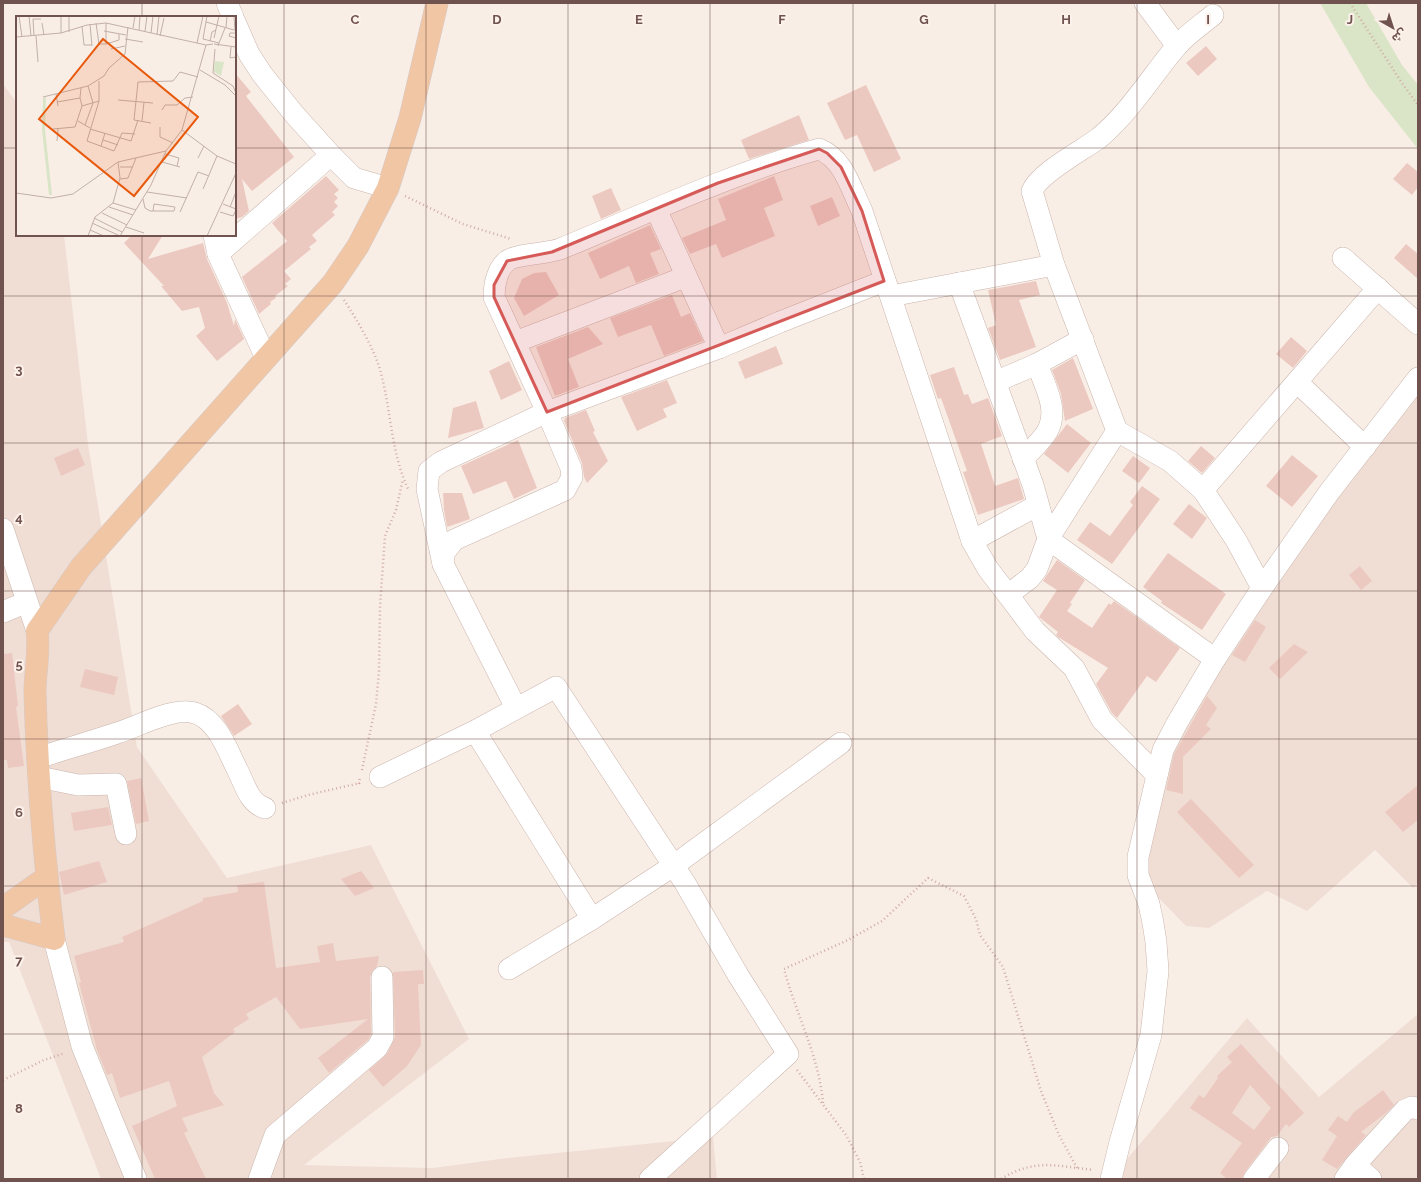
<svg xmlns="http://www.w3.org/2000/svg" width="1421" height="1182" font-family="Raleway,'Noto Sans Arabic',sans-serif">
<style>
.residential{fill:#f0ded5}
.green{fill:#d9e5c6}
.building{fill:#ecc9c0;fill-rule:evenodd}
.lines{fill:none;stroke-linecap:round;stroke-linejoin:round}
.minor-casing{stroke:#cab5ad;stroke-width:22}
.major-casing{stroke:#d4cbca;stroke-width:23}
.path{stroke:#d0aca4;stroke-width:2.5;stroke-dasharray:1 3;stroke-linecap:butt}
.minor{stroke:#fff;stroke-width:21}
.major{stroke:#f1c6a5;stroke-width:22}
.marked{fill:#d65b58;fill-opacity:0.2;stroke:#d65b58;stroke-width:3;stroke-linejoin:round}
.grid{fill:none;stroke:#70534e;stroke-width:1;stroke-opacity:0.55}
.inset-road{fill:none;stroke:#c2b0a9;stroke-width:1}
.view{fill:#e8590c;fill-opacity:0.15;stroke:#e8590c;stroke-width:2}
.inset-edge{fill:none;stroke:#70534e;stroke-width:2}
.grid-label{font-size:13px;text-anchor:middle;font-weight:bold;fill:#70534e;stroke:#fdf2eb;stroke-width:4;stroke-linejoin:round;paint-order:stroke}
</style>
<rect width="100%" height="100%" fill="#f9eee6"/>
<g class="residential">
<path d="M3,84L17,103V235H64L88,444L137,747L227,878L371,845L469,1039L304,1165L433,1168L507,1158L713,1137L717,1179H101L9,942H3Z"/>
<path d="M1418,383V883L1413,888L1375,850L1307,911L1267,891L1209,928L1186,926L1150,889L1144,848L1154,802L1197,686Z"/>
<path d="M1418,1014V1179H1110L1247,1018L1319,1097Z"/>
</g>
<path class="green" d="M1320,3H1366L1402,65L1418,85V149L1369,87Z"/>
<g class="building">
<path d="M1206,46L1217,59L1198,76L1186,63Z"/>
<path d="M235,73L251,92L246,96L294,157L252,191L242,179L249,211L242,217L235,219V174L238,173L235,170Z"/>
<path d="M866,85L901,159L874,172L857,135L845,140L827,103Z"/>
<path d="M799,115L809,140L749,159L741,140Z"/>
<path d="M1407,163L1418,172V187L1412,195L1393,179Z"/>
<path d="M326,176L339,190L334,194L338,198L334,202L338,206L332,212L335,215L312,235L317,241L309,247L311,249L284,271L291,279L285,284L288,286L275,296L276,298L270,302L271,304L259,314L242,277L287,241L272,223Z"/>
<path d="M774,176L783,200L764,208L775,236L722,258L716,244L690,254L682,238L726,220L718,199Z"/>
<path d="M611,188L621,210L601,219L592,196Z"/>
<path d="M832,197L840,216L818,226L810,206Z"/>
<path d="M650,225L661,249L650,253L659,274L636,283L629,266L600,279L588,253Z"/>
<path d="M132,235H163L148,259L203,243L207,259L227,303L234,326L235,319L244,339L217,361L196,336L205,328L199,307L182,311L161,286H164L124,243Z"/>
<path d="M1406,244L1418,254V279L1394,258Z"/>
<path d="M546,272L559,295L524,316L514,298L522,279L534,273Z"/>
<path d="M1036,281L1040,295L1019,300L1036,347L1000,360L988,328L996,325L988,290Z"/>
<path d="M672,295L681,317L690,313L703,341L664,356L651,325L618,337L610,318Z"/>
<path d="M588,327L603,344L568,359L579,387L555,396L536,347Z"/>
<path d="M1291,337L1307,351L1293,368L1276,354Z"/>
<path d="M776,346L783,364L745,379L738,362Z"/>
<path d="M1073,358L1093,409L1065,421L1061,394L1052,370Z"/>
<path d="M509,361L522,390L501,400L489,371Z"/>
<path d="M954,367L964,395L968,394L972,404L988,398L1002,436L981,444L995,486L1018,478L1024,499L978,515L963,472L967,471L941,398L938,399L930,375Z"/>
<path d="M667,380L677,403L663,409L667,417L637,431L621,397Z"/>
<path d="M476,401L484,428L448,438L453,408Z"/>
<path d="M586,410L595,431L593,432L608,461L587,483L584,477L582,463L564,421L565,418Z"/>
<path d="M1067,424L1091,443L1068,473L1044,454Z"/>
<path d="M518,440L537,488L514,499L506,481L473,494L461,466Z"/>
<path d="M1201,446L1215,458L1202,473L1188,461Z"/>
<path d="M78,448L85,465L61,476L54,458Z"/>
<path d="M1292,455L1318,476L1292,507L1266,486Z"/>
<path d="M1133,456L1150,468L1139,483L1122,471Z"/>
<path d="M1142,486L1160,499L1112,564L1077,540L1090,522L1110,536L1133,505L1130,502Z"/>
<path d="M443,493H462L470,519L447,527L444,510Z"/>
<path d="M1189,504L1207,518L1192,539L1173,524Z"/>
<path d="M1168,553L1226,594L1202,630L1161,603L1162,601L1143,587Z"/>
<path d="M1057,560L1085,580L1070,603L1072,604L1067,611L1092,628L1109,603L1111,605L1114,601L1180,648L1156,682L1147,676L1117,718L1112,713L1096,684L1108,668L1058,637L1056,635L1058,632L1039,617L1057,590L1043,581Z"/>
<path d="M1360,566L1372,581L1361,590L1349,575Z"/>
<path d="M1255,620L1266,627L1245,662L1232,655Z"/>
<path d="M1294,644L1308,652L1280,679L1269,668Z"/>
<path d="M12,653L18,706L16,707L24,766L8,768L7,760H3V654Z"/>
<path d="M85,669L118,677L114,695L80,687Z"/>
<path d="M1207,696L1217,708L1206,725L1211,729L1183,757V794L1166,790L1174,754Z"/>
<path d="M238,704L252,724L234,736L221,716Z"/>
<path d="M141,778L149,821L136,824L127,781Z"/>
<path d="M1418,785V820L1403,832L1385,812Z"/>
<path d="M1191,799L1254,865L1239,878L1177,812Z"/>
<path d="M108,807L112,825L74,831L71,813Z"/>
<path d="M99,861L107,882L64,895L59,872Z"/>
<path d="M361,871L374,888L355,896L341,879Z"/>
<path d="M264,882L276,968L320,962L317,946L333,943L336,961L379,956L377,966L372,971L370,977L371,1034L368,1040L329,1073L318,1058L368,1019L300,1029L276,997L246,1014L249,1019L233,1029L235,1032L202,1057L214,1093L224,1105L182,1118L188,1131L184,1133L206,1179H155L132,1126L177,1106L169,1081L120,1098L112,1073L107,1075L97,1050L79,983L81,982L74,956L124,942L122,937L203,901V898L238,892L237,885Z"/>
<path d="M423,970L424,984H418L421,1045L407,1066L383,1087L369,1070L387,1054L395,1037L393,972Z"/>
<path d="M1241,1044L1304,1113L1289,1127L1286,1124L1277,1136L1271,1137L1245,1172L1242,1179H1227L1220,1173L1242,1143L1190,1108L1199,1095L1204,1098L1218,1078L1217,1076L1232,1062L1227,1057ZM1250,1085L1271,1108L1254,1130L1232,1113Z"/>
<path d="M1383,1090L1394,1105L1386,1113L1361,1132L1366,1135L1337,1169L1322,1160L1337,1136L1328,1130L1338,1116L1347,1122L1353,1113Z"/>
</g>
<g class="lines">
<defs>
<g id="minor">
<path d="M227,3L233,17"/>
<path d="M1145,3L1177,46"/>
<path d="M1213,15C1201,25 1186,35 1176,47C1150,78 1130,112 1099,138C1083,150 1039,173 1032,191L1054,265L1117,431L1170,461L1203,490L1236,540L1262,588"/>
<path d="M235,22L249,54L262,74L294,114L331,155L354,178L388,188"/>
<path d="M656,209L719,348"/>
<path d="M214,235L218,254L266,358"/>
<path d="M218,254L331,155"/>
<path d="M1343,258L1418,324"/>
<path d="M959,283L1033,485L1048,539L1215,659"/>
<path d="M891,296L1054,265"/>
<path d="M515,342L685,277"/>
<path d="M995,382L1037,364L1083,339"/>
<path d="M1297,382L1365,447"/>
<path d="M1117,431L1048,539L1037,569L1030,578L1008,595L1035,631L1074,668L1102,720L1157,775"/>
<path d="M1023,459C1031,450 1042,441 1048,430C1059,409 1044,384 1037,364"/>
<path d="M1203,490L1378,288"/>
<path d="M3,529L37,631"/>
<path d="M972,541L1038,505"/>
<path d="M443,564L444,553L454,540L565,490L572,477L571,468L547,412L494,297C494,285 497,269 507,261C515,254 547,254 560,249C645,214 730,174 819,149C844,159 851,189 862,211L972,541L988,569L1008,595"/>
<path d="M3,612L27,602"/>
<path d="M516,708L443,564L427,489L429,471L441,462L547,412L719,348L780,322L884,281"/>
<path d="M475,731L592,919"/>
<path d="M38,758C64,749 91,742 117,733C137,727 175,706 195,713C218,720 228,752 238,771C245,785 249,803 265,808"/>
<path d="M39,777L78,785L116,784L126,834"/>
<path d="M380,777L475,731L556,687L685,883L738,975L788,1054L650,1179"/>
<path d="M54,939L82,1046L136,1179"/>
<path d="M509,969L592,919L673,866L841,743"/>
<path d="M1355,1165L1405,1110L1412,1107L1418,1109"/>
<path d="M259,1179L275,1135L377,1048L383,1037L382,977"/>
<path d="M1111,1179L1120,1142L1151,1035L1158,971L1156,942L1153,923L1149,904L1138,875V857L1163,750L1177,723L1215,659L1262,588L1330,491L1418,378"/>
<path d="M1254,1179L1278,1148"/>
<path d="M1345,1179L1355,1165L1371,1179"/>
</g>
<g id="major">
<path d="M3,908L47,877"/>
<path d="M3,925L54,939C44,857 37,774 35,692C35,672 40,651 37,631L81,567L333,283L358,246L388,188L410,118L437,3"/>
</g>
</defs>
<use href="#minor" class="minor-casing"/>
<use href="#major" class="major-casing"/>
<g class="path">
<path d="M1350,3L1402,83L1418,105"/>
<path d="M405,196L463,224L511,239"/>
<path d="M344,300C357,320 375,350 381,373C391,411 391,452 408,489"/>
<path d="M362,770L376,704L379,671L380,606L385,536L396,510L403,479"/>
<path d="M359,784L360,777"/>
<path d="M282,803L308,795L360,783"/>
<path d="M797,1070L846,1135L860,1162L864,1179"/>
<path d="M3,1080L44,1060L65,1053"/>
<path d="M823,1103C819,1056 796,1014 784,969L848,940L882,921L928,878L964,896L976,919L980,935L1003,967L1041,1091L1059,1135L1077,1168"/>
<path d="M1001,1179C1035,1158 1056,1166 1094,1170"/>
</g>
<use href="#minor" class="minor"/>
<use href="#major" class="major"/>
</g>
<path class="marked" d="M819,149L827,153L841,167L862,211L884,281L547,412L494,297V285L507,261L552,252L718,183Z"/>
<path class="grid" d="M142,3V17M284,3V1179M426,3V1179M568,3V1179M710,3V1179M853,3V1179M995,3V1179M1137,3V1179M1279,3V1179M3,148H17M235,148H1418M142,235V1179M3,296H1418M3,443H1418M3,591H1418M3,739H1418M3,886H1418M3,1034H1418"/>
<g transform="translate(16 16)">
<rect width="220" height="220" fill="#f9eee6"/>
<path d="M199,45L208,46L205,60L198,56ZM30,81L29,114L36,179H33L26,114L27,82Z" fill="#d9e5c6"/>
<path class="inset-road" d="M3,0L6,21M13,0L15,20M53,0V16M191,0L187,23L203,27L202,30M218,0L219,15M190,6L218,14M26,7L28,19M80,7L83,28H90M90,7V28L103,24V18M74,8L76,30M66,10L68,29H76M117,12L119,0M210,12L211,0M123,14L124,0M88,15L110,19M129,15L131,0M45,17V0M135,17L137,0M220,17H214L213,20L220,22M141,19L143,0M18,20L17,3H25M20,20L22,46M144,20L148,2M0,21L45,17L71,9L90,7L190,29L197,28M198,22L203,0M109,23L127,26M194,25L196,16L200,14M181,27L187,0M203,27L209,12M198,28L220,31M215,31L214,42L220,41M95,33L109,30M199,33L197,57L217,70L220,77M184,54L209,69L220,80M40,78L42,90M27,81L72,70L88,60L93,52L109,38L112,11M102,84L137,87M83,85L71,125L98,135L106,117L119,118M41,86L64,82M66,90L83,85V65M146,94L149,89H161L169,82L177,81M62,105L74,112M126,105L128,86M135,107L118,104L122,66L157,65L164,56L182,61M69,109L77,87L72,70M144,111V121L157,127M37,113L59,111L66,90L64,82L65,72M74,113L115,125L122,104M166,114L190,29M87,124L102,129M41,125L42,113M85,130L89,117M149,138L163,142L161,150M182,142L188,130M146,146L164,151M104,151H117M104,163L112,162L120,142M187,173L201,140M131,176L171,182M0,177L35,182L57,178L102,146L150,135L166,114L201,140L220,148M127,183L129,192L134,195H158L159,191L138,188L137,195M97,187L120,194M207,188L220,193M93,191L117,199M214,191L220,176M164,196L182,156L193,160M204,196L217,200L220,194M86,197L111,209M78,202L106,216M76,207L104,220M110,211L128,217M74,214L88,220M72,220L79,201L97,187L104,162L102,146M104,220L135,169L150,135M191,220L220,157"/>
<path class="view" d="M87,23L182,101L118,180L23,103Z"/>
<rect width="220" height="220" class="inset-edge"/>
</g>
<g class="grid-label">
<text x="355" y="24">C</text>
<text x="497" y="24">D</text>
<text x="639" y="24">E</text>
<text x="782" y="24">F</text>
<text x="924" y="24">G</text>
<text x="1066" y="24">H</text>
<text x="1208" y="24">I</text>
<text x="1350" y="24">J</text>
<text x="19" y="374">3</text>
<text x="19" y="522">4</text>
<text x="19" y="669">5</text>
<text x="19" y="817">6</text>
<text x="19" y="965">7</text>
<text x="19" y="1113">8</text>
</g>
<rect width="1421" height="1182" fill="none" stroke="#70534e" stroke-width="8"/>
<g transform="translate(1393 28) rotate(141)" stroke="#fdf2eb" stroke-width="3" paint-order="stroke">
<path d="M0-3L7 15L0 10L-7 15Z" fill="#70534e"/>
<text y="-6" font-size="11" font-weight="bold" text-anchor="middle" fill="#70534e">ش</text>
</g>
</svg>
